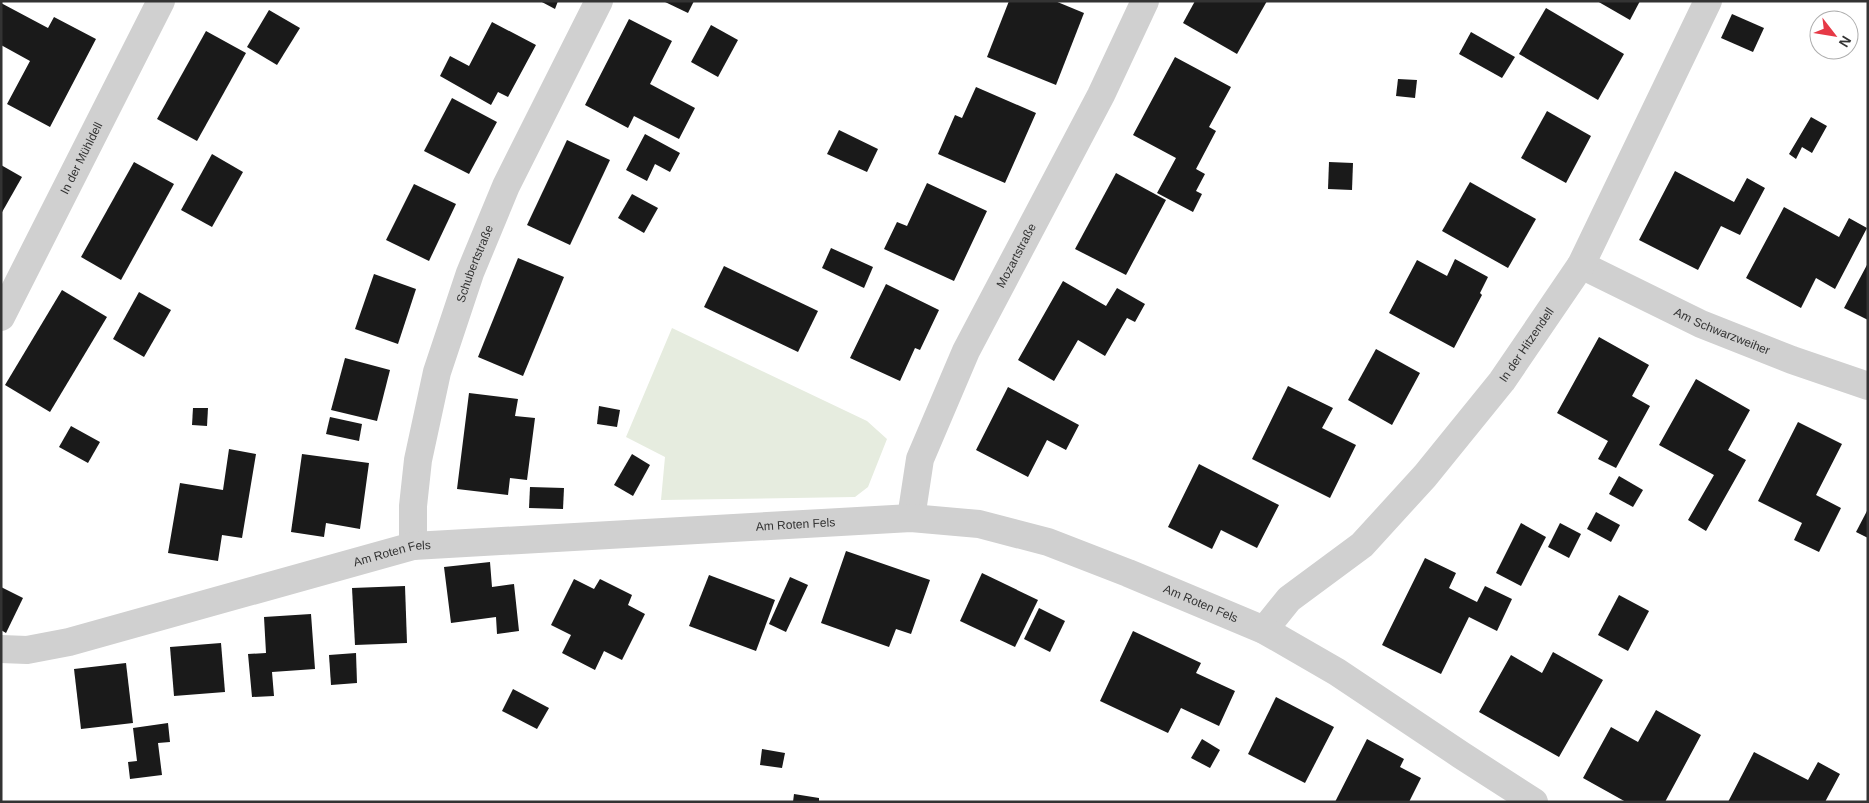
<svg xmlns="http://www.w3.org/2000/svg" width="1869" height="803" font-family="Arial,sans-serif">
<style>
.green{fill:#e6ecdf}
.building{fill:#1a1a1a}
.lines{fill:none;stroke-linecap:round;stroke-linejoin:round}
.minor{stroke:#d0d0d0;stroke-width:28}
.labels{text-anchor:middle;stroke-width:5;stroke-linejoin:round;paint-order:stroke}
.street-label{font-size:12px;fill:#333;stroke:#fff}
</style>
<rect width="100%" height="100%" fill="#fff"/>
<path class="green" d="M672,328L867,421L887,439L868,487L855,497L661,500L665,457L626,437Z"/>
<g class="building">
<path d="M540,1H558L555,9Z"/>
<path d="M663,1H694L688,13Z"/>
<path d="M1009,1H1055L1084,13L1056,85L987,57Z"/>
<path d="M1195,1H1267L1237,54L1183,23Z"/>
<path d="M1597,1H1640L1630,20Z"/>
<path d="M1,3L48,28L54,17L96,39L50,127L7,104L30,61L1,45Z"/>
<path d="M1546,8L1624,54L1598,100L1519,54Z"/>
<path d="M269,10L300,28L277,65L247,47Z"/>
<path d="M1732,14L1764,28L1753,52L1721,38Z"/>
<path d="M629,19L672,41L650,84L695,108L679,139L634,116L628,128L585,105Z"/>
<path d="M492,22L536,45L508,97L498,92L491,105L440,76L450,56L469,66Z"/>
<path d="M711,25L738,40L718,77L691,62Z"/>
<path d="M206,31L246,53L197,141L157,119Z"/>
<path d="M1471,32L1515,57L1502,78L1459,54Z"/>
<path d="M1175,57L1231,87L1209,127L1216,131L1196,169L1205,174L1196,191L1202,194L1193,212L1157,193L1176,158L1133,135Z"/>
<path d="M1398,79L1417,80L1415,98L1396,96Z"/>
<path d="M976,87L1036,113L1005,183L938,154L955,115L962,118Z"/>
<path d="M452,98L497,122L469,174L424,151Z"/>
<path d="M1547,111L1591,136L1566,183L1521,158Z"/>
<path d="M1811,117L1827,126L1812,153L1802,147L1796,159L1789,154Z"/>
<path d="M839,130L878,149L867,172L827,154Z"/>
<path d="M645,134L680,153L670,172L655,164L647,181L626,170Z"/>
<path d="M567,140L610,160L570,245L527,225Z"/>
<path d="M212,154L243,172L212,227L181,210Z"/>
<path d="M134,162L174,184L121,280L81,257Z"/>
<path d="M1329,162L1353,163L1352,190L1328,189Z"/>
<path d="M1,165L22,177L1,214Z"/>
<path d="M1675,171L1734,202L1747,178L1765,188L1740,235L1721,226L1698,270L1639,240Z"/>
<path d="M1116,173L1166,200L1126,275L1075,249Z"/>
<path d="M1470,182L1536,219L1508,268L1442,231Z"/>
<path d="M927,183L987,211L954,281L884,249L897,222L907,226Z"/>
<path d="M414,184L456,204L429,261L386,240Z"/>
<path d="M632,194L658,208L644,233L618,218Z"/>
<path d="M1784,207L1839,237L1849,218L1867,228L1835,289L1816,278L1801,308L1746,278Z"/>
<path d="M831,248L873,267L864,288L822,268Z"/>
<path d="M518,258L564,277L523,376L478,357Z"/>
<path d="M1455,259L1488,277L1480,293L1482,295L1454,348L1389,313L1417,260L1447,276Z"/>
<path d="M1868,263V320L1844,308Z"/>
<path d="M724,266L818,311L798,352L704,307Z"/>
<path d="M374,274L416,289L398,344L355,329Z"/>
<path d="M1063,281L1106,306L1117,288L1145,304L1135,322L1127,318L1105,356L1078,340L1054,381L1018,360Z"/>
<path d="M886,284L939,310L920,350L915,348L900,381L850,358Z"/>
<path d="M62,290L107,317L50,412L5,385Z"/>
<path d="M139,292L171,310L144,357L113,339Z"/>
<path d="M1599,337L1649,365L1632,396L1650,406L1616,468L1598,459L1608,441L1557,413Z"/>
<path d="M1376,349L1420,373L1392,425L1348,400Z"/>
<path d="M345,358L390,370L377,421L331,410Z"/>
<path d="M1696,379L1750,410L1728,450L1746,460L1706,531L1688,520L1714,475L1659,445Z"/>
<path d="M1288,386L1333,408L1322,428L1356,445L1330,498L1252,459Z"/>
<path d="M1008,387L1079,425L1066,450L1047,440L1028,477L976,450Z"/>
<path d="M469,393L518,399L515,416L535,418L527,480L510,478L508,495L457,489Z"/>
<path d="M599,406L620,410L617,427L597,424Z"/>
<path d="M193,408H208L207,426L192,425Z"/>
<path d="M330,417L362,424L359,441L326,434Z"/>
<path d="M1798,422L1842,444L1816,495L1841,508L1819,552L1794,540L1802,523L1758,501Z"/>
<path d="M71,426L100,442L88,463L59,447Z"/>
<path d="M229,449L256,454L242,538L222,535L218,561L168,553L180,483L223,490Z"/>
<path d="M302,454L369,463L360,529L326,523L324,537L291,532Z"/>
<path d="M632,454L650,465L633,496L614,485Z"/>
<path d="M1199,464L1279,505L1257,548L1221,530L1212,549L1168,527Z"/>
<path d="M1619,476L1643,490L1633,507L1609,494Z"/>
<path d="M530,487L564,488L563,509L529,508Z"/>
<path d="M1868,509V538L1856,532Z"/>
<path d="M1596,512L1620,525L1611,542L1587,529Z"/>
<path d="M1521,523L1546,537L1521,586L1496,573Z"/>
<path d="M1560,523L1581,534L1569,558L1548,547Z"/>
<path d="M846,551L930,580L911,634L896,629L889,647L821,623Z"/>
<path d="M1425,558L1456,573L1449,588L1477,602L1485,586L1512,599L1497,631L1469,617L1441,674L1382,645Z"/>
<path d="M490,562L492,587L514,584L519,631L497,634L496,617L451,623L444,567Z"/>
<path d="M982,573L1038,600L1015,647L960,621Z"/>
<path d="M709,575L775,600L756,651L689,626Z"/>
<path d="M790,577L808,585L786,632L769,624Z"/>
<path d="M574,579L594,589L600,579L632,595L628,605L645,614L622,660L604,651L595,670L562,653L571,635L551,625Z"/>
<path d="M405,586L407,643L355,645L352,588Z"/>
<path d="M1,587L23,598L6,633L1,630Z"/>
<path d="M1619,595L1649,611L1628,651L1598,635Z"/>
<path d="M1039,608L1065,621L1050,652L1024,639Z"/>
<path d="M311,614L315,669L272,672L274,696L252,697L248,654L266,653L264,617Z"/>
<path d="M1133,631L1201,663L1196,673L1235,691L1219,726L1181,708L1168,733L1100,701Z"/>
<path d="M221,643L225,692L174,696L170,647Z"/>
<path d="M1553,652L1603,680L1559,757L1479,712L1511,655L1542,673Z"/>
<path d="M356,653L357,683L331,685L329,655Z"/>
<path d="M126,663L133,723L81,729L74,669Z"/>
<path d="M513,689L549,708L537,729L502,711Z"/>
<path d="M1276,697L1334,727L1305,783L1248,754Z"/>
<path d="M1656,710L1701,735L1665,802H1626L1583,778L1611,727L1638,742Z"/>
<path d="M168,723L170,742L158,743L162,775L130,779L128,762L137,761L133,728Z"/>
<path d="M1202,739L1220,750L1210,768L1191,758Z"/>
<path d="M1367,739L1404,759L1400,767L1421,778L1409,802H1335Z"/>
<path d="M762,749L785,753L782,768L760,765Z"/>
<path d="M1754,752L1808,780L1818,762L1840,774L1825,802H1728Z"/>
<path d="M794,794L819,798V802H793Z"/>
</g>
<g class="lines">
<g class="minor">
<path id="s1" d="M1581,265L1701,324L1792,360L1868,386"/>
<path id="s2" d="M1,317L161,1"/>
<path id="s3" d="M911,518L920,459L966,351L1101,95L1145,1"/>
<path id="s4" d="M413,546V506L418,460L437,372L470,273L506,186L599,1"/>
<path id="s5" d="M1264,630L1289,599L1362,545L1425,476L1502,381L1581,265L1708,1"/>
<path id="s6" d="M1,649L27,650L69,642L413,546L911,518L979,524L1048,542L1128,573L1264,630L1337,672L1461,755L1534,802"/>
</g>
</g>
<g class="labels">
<g class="street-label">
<text dy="4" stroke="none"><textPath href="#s2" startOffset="178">In der Mühldell</textPath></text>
<text dy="4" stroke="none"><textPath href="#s3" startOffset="285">Mozartstraße</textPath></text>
<text dy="4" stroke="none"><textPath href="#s4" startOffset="291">Schubertstraße</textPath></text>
<text dy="4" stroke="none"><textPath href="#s1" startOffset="156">Am Schwarzweiher</textPath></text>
<text dy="4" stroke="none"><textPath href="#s5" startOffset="390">In der Hitzendell</textPath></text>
<text dy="4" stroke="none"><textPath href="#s6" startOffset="809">Am Roten Fels</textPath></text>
<text dy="4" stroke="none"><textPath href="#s6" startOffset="404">Am Roten Fels</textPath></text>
<text dy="4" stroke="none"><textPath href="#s6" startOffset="1229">Am Roten Fels</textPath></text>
</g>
</g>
<rect width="1869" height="803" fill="none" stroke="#333333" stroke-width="5"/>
<g transform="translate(1834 35) rotate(121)"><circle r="24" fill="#ffffff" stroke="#adadad"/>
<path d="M0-4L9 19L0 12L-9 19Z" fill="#e63946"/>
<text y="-8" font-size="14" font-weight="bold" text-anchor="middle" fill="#333333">N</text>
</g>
</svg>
